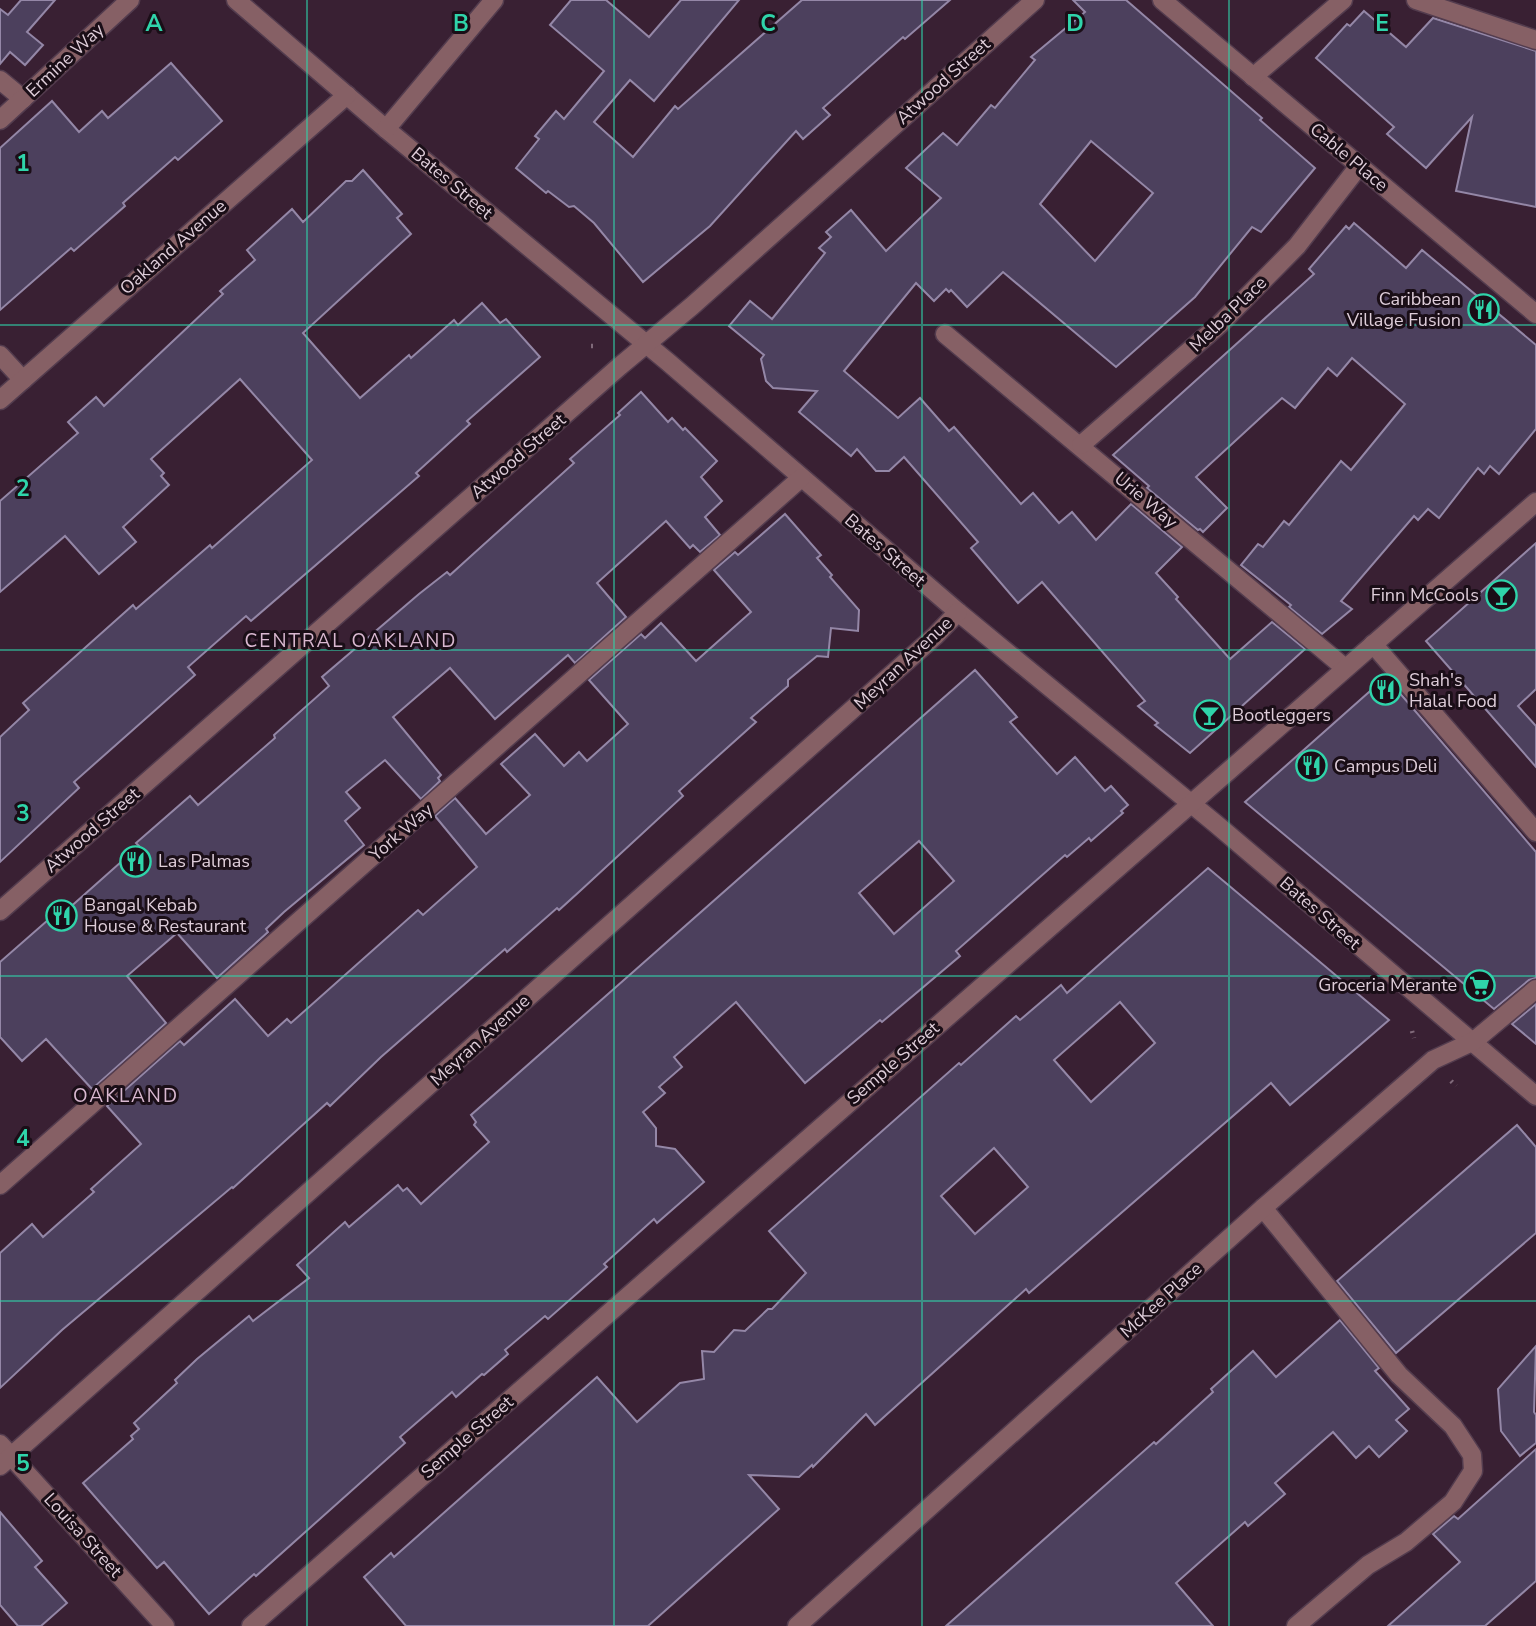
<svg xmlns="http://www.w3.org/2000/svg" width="1536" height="1626" font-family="'Nunito Sans',sans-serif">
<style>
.building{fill:#4c405d;stroke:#9487a7;stroke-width:2;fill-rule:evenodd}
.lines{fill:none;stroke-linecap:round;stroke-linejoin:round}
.minor-casing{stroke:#533c4e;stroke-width:21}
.path{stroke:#806a7a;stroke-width:4.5;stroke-dasharray:2 5;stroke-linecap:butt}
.minor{stroke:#866065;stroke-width:18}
.grid{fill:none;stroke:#2fd4aa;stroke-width:2;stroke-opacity:0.55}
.labels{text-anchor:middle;stroke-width:6;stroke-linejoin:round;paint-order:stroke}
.street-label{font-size:18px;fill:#decdd9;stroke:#1a0e17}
.poi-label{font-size:18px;fill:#decdd9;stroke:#1a0e17;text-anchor:start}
.neighbourhood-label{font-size:19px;letter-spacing:2px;fill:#d9b8d0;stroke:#1a0e17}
.grid-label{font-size:23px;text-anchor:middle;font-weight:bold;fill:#2fd4aa;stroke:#1a0e17;stroke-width:6;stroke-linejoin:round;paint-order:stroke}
</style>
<rect width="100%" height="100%" fill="#392033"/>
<g class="building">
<path d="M21,0H55L27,32L43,45L25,65L10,52L0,64V9L8,15Z"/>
<path d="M571,0H606L649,37L681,0H739L654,101L630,80L594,122L633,157L675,106L678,109L802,0H950L905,39L903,37L823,108L830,115L803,139L796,131L710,226L643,282L594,223L574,206L569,207L548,191L546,193L516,168L539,139L535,136L556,111L564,119L604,71L550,25Z"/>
<path d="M1073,0H1126L1262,118L1260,120L1315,168L1261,232L1252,227L1195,297L1116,367L1003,272L967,307L951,290L949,292L946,289L934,301L916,283L844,371L898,418L920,398L949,431L954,427L1021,504L1033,493L1059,523L1072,512L1096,540L1131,504L1182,547L1156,573L1178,597L1176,599L1230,659L1272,622L1305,649L1190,753L1155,725L1158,723L1138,706L1145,701L1042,582L1018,603L971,548L978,542L904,457L889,471H876L857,449L851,456L799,412L817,391L773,388L766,381L761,359L764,355L729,326L750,301L772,319L825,253L819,248L831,237L826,232L851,210L886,251L941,198L906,168L943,133L957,145L991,105L995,108L1035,60L1031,57L1085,12ZM1091,141L1153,193L1095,261L1040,204Z"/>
<path d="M1364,11L1406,47L1433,18L1536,51V207L1456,191L1472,117L1426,168L1387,134L1394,127L1316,58L1347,24L1350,26Z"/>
<path d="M171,63L222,121L178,160L175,157L123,203L125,206L74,251L71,248L0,310V148L52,101L79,132L102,111L108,118Z"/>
<path d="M363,170L402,214L397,218L411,234L303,333L360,398L409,355L411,358L454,320L458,325L482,303L500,323L506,319L540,357L467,421L470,424L416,473L419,476L251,621L246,616L188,667L195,675L74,782L79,788L0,862V737L29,710L23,703L133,605L136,609L210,545L212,548L312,460L240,379L151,459L164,473L161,476L169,485L123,527L136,542L99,574L65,536L0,592V501L78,433L68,422L96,397L104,406L223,294L220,291L255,260L247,250L269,230L292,209L303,222L346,181H352Z"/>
<path d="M1354,223L1406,268L1422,250L1536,345V429L1499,474L1490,466L1484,474L1478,468L1439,518L1428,509L1418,520L1414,516L1341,601L1352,609L1322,634L1289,607L1291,605L1241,565L1258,544L1263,547L1284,521L1289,525L1341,461L1351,470L1405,404L1352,358L1337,376L1328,368L1295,408L1282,398L1196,477L1227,508L1203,532L1200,529L1198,530L1147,488L1149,486L1113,455L1314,274L1309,269L1346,226L1349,229Z"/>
<path d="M641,392L668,422L672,418L683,430L685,428L717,461L701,477L722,501L705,517L720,535L700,552L693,545L690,548L666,521L597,583L626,617L575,663L568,655L495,719L450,668L393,717L441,775L438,778L440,781L421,799L385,760L346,792L360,808L345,821L364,845L284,912L266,929L268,932L217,978L177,933L127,976L166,1023L92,1089L46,1039L22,1061L0,1037V962L64,906L67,910L139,846L136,843L190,796L198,805L275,738L274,735L329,686L322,677L419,594L447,572L450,575L471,556L574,463L570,459L620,415L618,413Z"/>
<path d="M785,514L821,555L817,558L832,575L830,577L859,610L858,631L831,628L828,657L817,656L788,680V686L751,718L756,722L679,791L683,796L580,891L559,910L557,908L507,952L505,949L381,1057L330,1106L327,1103L233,1188L232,1187L62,1330L0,1388V1253L32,1224L43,1237L94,1192L91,1189L141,1144L107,1106L180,1041L184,1045L235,999L268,1036L287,1019L291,1023L418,910L423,915L477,867L435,816L455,798L486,834L530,795L501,764L535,734L564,766L579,752L587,761L628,724L589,680L641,634L645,638L661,623L696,661L751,612L714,570L735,552L738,555Z"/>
<path d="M1536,543V689L1518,706L1536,726V767L1426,641Z"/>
<path d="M975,670L1017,717L1010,722L1057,774L1075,757L1105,791L1111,786L1128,805L1121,811L1123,813L1091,841L1089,838L1067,857L1065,855L956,951L960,956L882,1022L880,1020L805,1083L736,1002L674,1057L682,1067L659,1087L665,1093L643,1112L656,1128V1146L675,1149L704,1182L657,1223L654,1219L604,1264L607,1267L548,1319L545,1316L505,1350L508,1354L484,1375L482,1374L456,1397L452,1392L400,1437L405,1443L256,1576L254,1574L209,1614L164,1562L157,1568L83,1483L133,1439L131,1436L139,1429L134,1423L177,1383L175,1380L197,1359L249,1316L253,1321L309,1278L297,1265L345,1222L349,1227L398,1185L403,1191L407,1188L421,1204L489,1142L474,1125L476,1122L471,1115ZM919,841L954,881L894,934L859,893Z"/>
<path d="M1386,677L1536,852V978L1529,980L1494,1009L1245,802Z"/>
<path d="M1208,868L1389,1020L1290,1105L1271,1083L1029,1293L1026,1289L875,1425L866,1414L813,1467L812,1465L799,1477L749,1475L779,1509L648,1626H406L364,1577L391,1553L394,1557L597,1377L637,1422L680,1383L704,1379L702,1351L714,1352L734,1330L745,1331L768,1309H772L806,1273L769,1231L959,1063L961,1065L1016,1016L1020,1020L1061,985L1067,993ZM1120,1002L1155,1043L1091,1102L1054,1060ZM994,1148L1028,1187L975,1234L941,1196Z"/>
<path d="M1536,1004V1044L1512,1024Z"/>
<path d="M1517,1125L1536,1147V1233L1396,1353L1337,1281Z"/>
<path d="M1340,1320L1379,1368L1375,1371L1409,1409L1396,1420L1407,1431L1379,1457L1369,1446L1356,1458L1333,1432L1275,1483L1285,1494L1248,1526L1245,1522L1176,1583L1213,1626H946L1154,1442L1156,1444L1213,1392L1211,1389L1253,1351L1276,1377Z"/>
<path d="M1536,1346L1534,1412L1536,1415V1443L1520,1456L1501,1431L1498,1389Z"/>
<path d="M1536,1449V1581L1485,1626H1388L1460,1562L1433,1534L1454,1516L1458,1519Z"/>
<path d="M0,1512L42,1561L35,1567L67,1603L41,1626H18L0,1605Z"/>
</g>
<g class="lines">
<defs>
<g id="minor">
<path d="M236,0L386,129L668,362L958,612L1216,824L1536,1096"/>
<path d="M1162,0L1536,314"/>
<path d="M1416,0L1536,40"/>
<path d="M1253,77L1343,0"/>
<path d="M0,80L23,99"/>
<path d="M0,120L130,0"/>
<path d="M386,129L494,0"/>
<path d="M945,334L1345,668"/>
<path d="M0,355L23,380"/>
<path d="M0,400L347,95"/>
<path d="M1081,445L1220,324L1297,246L1359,166"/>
<path d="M1373,644L1536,832"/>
<path d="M0,911L620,366L692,306L1035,0"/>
<path d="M0,1185L801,478"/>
<path d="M1263,1208L1399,1375L1453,1426L1472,1455L1473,1471L1453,1502L1406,1542L1368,1565L1296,1626"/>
<path d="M0,1444L165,1626"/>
<path d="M0,1466L935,636L958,612"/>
<path d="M251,1626L1536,502"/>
<path d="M797,1626L1263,1208L1433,1060L1474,1041L1536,989"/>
</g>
</defs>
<use href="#minor" class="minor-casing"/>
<g class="path">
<path d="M591,346H595"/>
<path d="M1412,1031L1414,1038"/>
<path d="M1451,1081L1456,1086"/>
</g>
<use href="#minor" class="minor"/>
</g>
<path class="grid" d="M307,0V1626M614,0V1626M922,0V1626M1229,0V1626M0,325H1536M0,650H1536M0,976H1536M0,1301H1536"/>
<defs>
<symbol id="restaurant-ring" viewBox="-11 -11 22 22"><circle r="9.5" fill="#1a0e17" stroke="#2fd4aa" stroke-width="1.5"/><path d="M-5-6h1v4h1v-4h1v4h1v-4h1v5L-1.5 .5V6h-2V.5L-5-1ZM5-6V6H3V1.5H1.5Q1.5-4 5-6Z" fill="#2fd4aa"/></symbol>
<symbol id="bar-ring" viewBox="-11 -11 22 22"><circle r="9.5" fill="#1a0e17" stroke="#2fd4aa" stroke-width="1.5"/><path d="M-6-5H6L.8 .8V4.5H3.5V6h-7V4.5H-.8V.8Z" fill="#2fd4aa"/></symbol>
<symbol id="supermarket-ring" viewBox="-11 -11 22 22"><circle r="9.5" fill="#1a0e17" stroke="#2fd4aa" stroke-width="1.5"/><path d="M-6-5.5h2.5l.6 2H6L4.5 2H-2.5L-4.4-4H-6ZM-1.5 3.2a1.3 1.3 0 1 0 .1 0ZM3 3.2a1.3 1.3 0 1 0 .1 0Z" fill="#2fd4aa"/></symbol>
</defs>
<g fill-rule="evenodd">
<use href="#restaurant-ring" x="1466" y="292" width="35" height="35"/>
<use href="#bar-ring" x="1484" y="578" width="35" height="35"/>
<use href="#restaurant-ring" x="1368" y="672" width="35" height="35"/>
<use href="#bar-ring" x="1192" y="698" width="35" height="35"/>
<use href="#restaurant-ring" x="1294" y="748" width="35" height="35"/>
<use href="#restaurant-ring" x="118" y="844" width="35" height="35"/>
<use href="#restaurant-ring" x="44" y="898" width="35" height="35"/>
<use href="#supermarket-ring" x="1462" y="968" width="35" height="35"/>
</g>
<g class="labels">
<g class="street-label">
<text transform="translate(65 60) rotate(-43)" y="6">Ermine Way</text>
<text transform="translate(943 81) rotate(-42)" y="6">Atwood Street</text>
<text transform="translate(1349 157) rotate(40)" y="6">Cable Place</text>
<text transform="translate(452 183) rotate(40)" y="6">Bates Street</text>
<text transform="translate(173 247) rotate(-41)" y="6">Oakland Avenue</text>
<text transform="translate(1228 314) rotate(-44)" y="6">Melba Place</text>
<text transform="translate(518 456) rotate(-41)" y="6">Atwood Street</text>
<text transform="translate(1146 500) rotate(40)" y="6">Urie Way</text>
<text transform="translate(885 550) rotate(41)" y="6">Bates Street</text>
<text transform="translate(903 663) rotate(-43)" y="6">Meyran Avenue</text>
<text transform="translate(92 830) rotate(-41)" y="6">Atwood Street</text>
<text transform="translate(401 832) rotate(-41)" y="6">York Way</text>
<text transform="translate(1320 913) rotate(41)" y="6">Bates Street</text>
<text transform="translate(480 1040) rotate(-42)" y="6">Meyran Avenue</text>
<text transform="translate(893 1063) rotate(-41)" y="6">Semple Street</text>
<text transform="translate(1161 1300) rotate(-42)" y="6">McKee Place</text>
<text transform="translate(467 1437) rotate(-41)" y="6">Semple Street</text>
<text transform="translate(83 1535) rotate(48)" y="6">Louisa Street</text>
</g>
<g class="poi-label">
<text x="1461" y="305" text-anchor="end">Caribbean<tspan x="1461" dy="21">Village Fusion</tspan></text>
<text x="1479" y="601" text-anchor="end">Finn McCools</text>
<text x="1409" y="686">Shah's<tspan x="1409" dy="21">Halal Food</tspan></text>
<text x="1232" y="721">Bootleggers</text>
<text x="1334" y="772">Campus Deli</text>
<text x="158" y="867">Las Palmas</text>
<text x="84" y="911">Bangal Kebab<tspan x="84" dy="21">House &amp; Restaurant</tspan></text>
<text x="1457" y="991" text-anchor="end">Groceria Merante</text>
</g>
<g class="neighbourhood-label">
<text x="351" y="647">CENTRAL OAKLAND</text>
<text x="126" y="1102">OAKLAND</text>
</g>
</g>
<g class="grid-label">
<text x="154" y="31">A</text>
<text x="461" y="31">B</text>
<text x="768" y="31">C</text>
<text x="1075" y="31">D</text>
<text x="1382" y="31">E</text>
<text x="23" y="171">1</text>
<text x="23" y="496">2</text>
<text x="23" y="821">3</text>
<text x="23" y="1146">4</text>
<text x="23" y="1471">5</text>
</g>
</svg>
